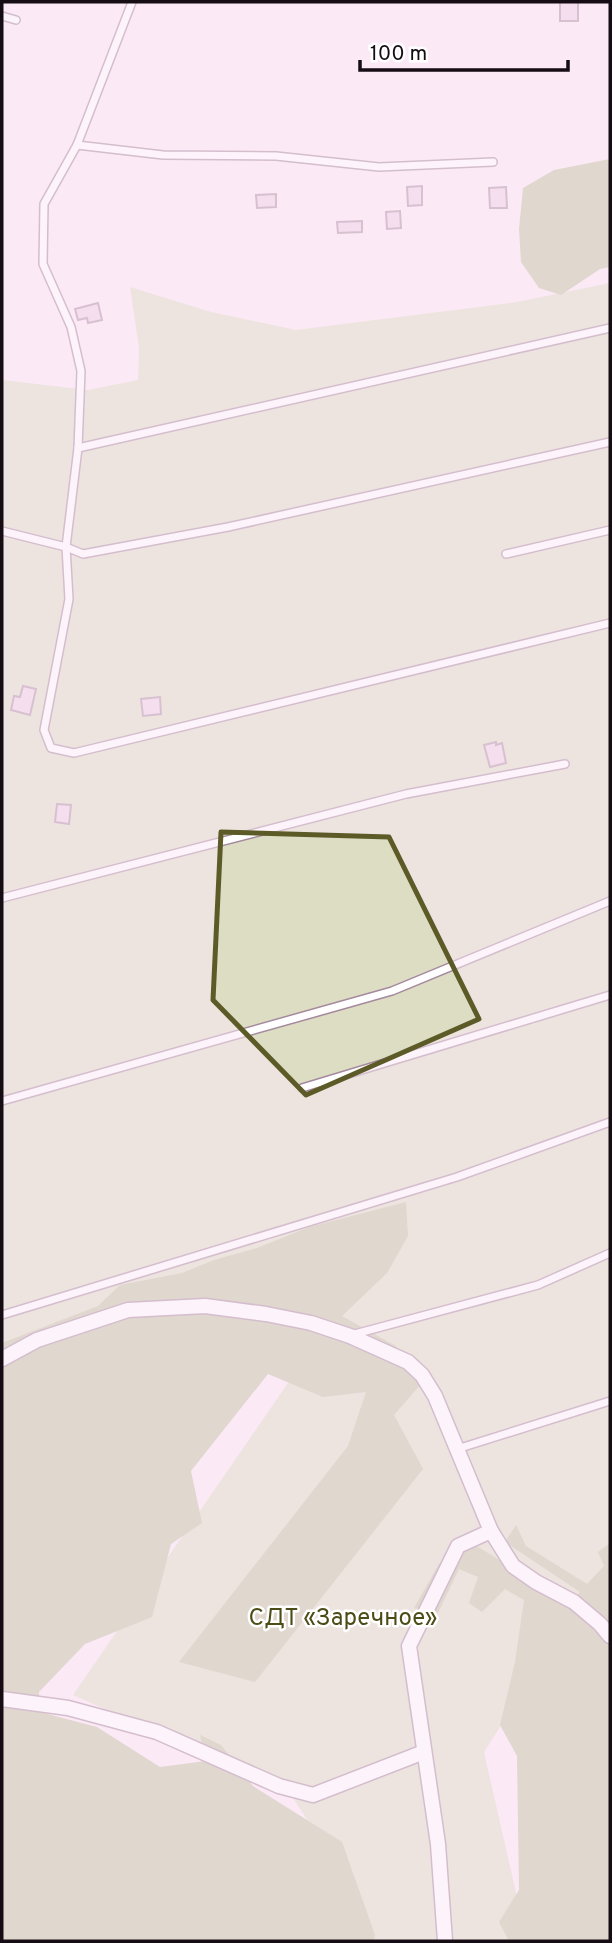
<svg xmlns="http://www.w3.org/2000/svg" width="612" height="1943" font-family="Overpass,sans-serif">
<style>
.green{fill:#dcddc3}
.forest{fill:#bfc0a1}
.building{fill:#eed0e5;stroke:#ac90a4;stroke-width:2}
.lines{fill:none;stroke-linecap:round;stroke-linejoin:round}
.lane-casing{stroke:#a5899d;stroke-width:10}
.street-casing{stroke:#a5899d;stroke-width:17}
.lane{stroke:#fff;stroke-width:7}
.street{stroke:#fff;stroke-width:14}
.marked{fill:none;stroke:#5c5b28;stroke-width:5;stroke-linejoin:round}
.labels{text-anchor:middle;stroke-width:5;stroke-linejoin:round;paint-order:stroke}
.park-label{font-size:24px;fill:#4c4c17;stroke:#fff}
</style>
<rect width="100%" height="100%" fill="#fbe9f6"/>
<path class="green" d="M610,283V1566L584,1595L484,1752L527,1941H357L351,1888L288,1790L73,1695L330,1322L2,1350V380L88,390L138,380L139,348L130,287L211,312L296,330L517,302Z"/>
<g class="forest">
<path d="M610,159V267L600,269L561,295L539,288L521,262L519,229L523,188L554,170Z"/>
<path d="M406,1202L408,1236L387,1273L342,1316L394,1345L427,1377L394,1415L423,1469L255,1682L179,1662L348,1446L366,1392L323,1397L268,1374L191,1471L202,1523L171,1544L152,1617L85,1644L39,1692L40,1712L97,1727L160,1767L206,1761L200,1735L221,1745L253,1786L342,1842L375,1935L374,1941H2V1343L98,1306L120,1285L182,1273L214,1260L257,1248L309,1227Z"/>
<path d="M516,1525L526,1546L587,1584L604,1566L598,1552L610,1543V1941H509L499,1922L519,1890L517,1756L500,1725L515,1662L524,1600L505,1589L482,1612L469,1603L478,1577L459,1569L438,1613L414,1608L439,1564L465,1539L571,1604L580,1592L505,1542Z"/>
</g>
<g class="building">
<rect x="560" y="2" width="18" height="19"/>
<path d="M422,186V205L408,206L407,187Z"/>
<path d="M506,187L507,208H490L489,188Z"/>
<path d="M276,194V207L257,208L256,195Z"/>
<path d="M400,211L401,228L387,229L386,212Z"/>
<path d="M362,221V232L338,233L337,222Z"/>
<path d="M98,303L102,320L88,323L87,318L78,320L75,309Z"/>
<path d="M23,686L36,689L30,715L11,710L14,696L20,697Z"/>
<path d="M160,697L161,714L143,716L141,699Z"/>
<path d="M496,742V745L502,743L506,763L490,767L484,745Z"/>
<path d="M57,804L71,805L69,824L55,822Z"/>
</g>
<g class="lines">
<defs>
<g id="lane">
<path d="M132,2L77,145L44,204L43,264L71,327L81,371L78,448L66,547L69,599L44,730L51,748L74,753L610,623"/>
<path d="M2,16L16,20"/>
<path d="M77,145L163,155L276,156L379,167L493,162"/>
<path d="M78,448L610,328"/>
<path d="M2,531L66,547L83,554L228,527L610,442"/>
<path d="M506,554L610,530"/>
<path d="M2,898L406,794L565,764"/>
<path d="M302,1088L610,995"/>
<path d="M2,1101L392,991L610,901"/>
<path d="M2,1315L457,1177L610,1122"/>
<path d="M351,1335L538,1285L610,1253"/>
<path d="M457,1449L610,1401"/>
</g>
<g id="street">
<path d="M2,1359L37,1340L128,1310L205,1306L266,1314L311,1323L350,1336L408,1362L422,1375L435,1396L491,1531L513,1566L536,1582L574,1602L600,1624L610,1636"/>
<path d="M2,1699L68,1708L157,1732L279,1786L313,1795L424,1752"/>
<path d="M445,1941L438,1844L409,1646L458,1546L491,1531"/>
</g>
</defs>
<use href="#lane" class="lane-casing"/>
<use href="#street" class="street-casing"/>
<use href="#lane" class="lane"/>
<use href="#street" class="street"/>
</g>
<path d="M0 0H612V1943H0ZM221,832L389,837L479,1019L306,1095L213,1000Z" fill="#fbe9f6" fill-opacity=".55" fill-rule="evenodd"/>
<path class="marked" d="M221,832L389,837L479,1019L306,1095L213,1000Z"/>
<g class="labels">
<g class="park-label">
<text x="343" y="1625">СДТ «Заречное»</text>
</g>
</g>
<rect width="612" height="1943" fill="none" stroke="#160c13" stroke-width="7"/>
<path d="M360 60v10h208v-10" fill="none" stroke="#160c13" stroke-width="3.5"/>
<text x="370" y="60" font-size="21" fill="#160c13" stroke="#ffffff" stroke-width="5" paint-order="stroke">100 m</text>
</svg>
